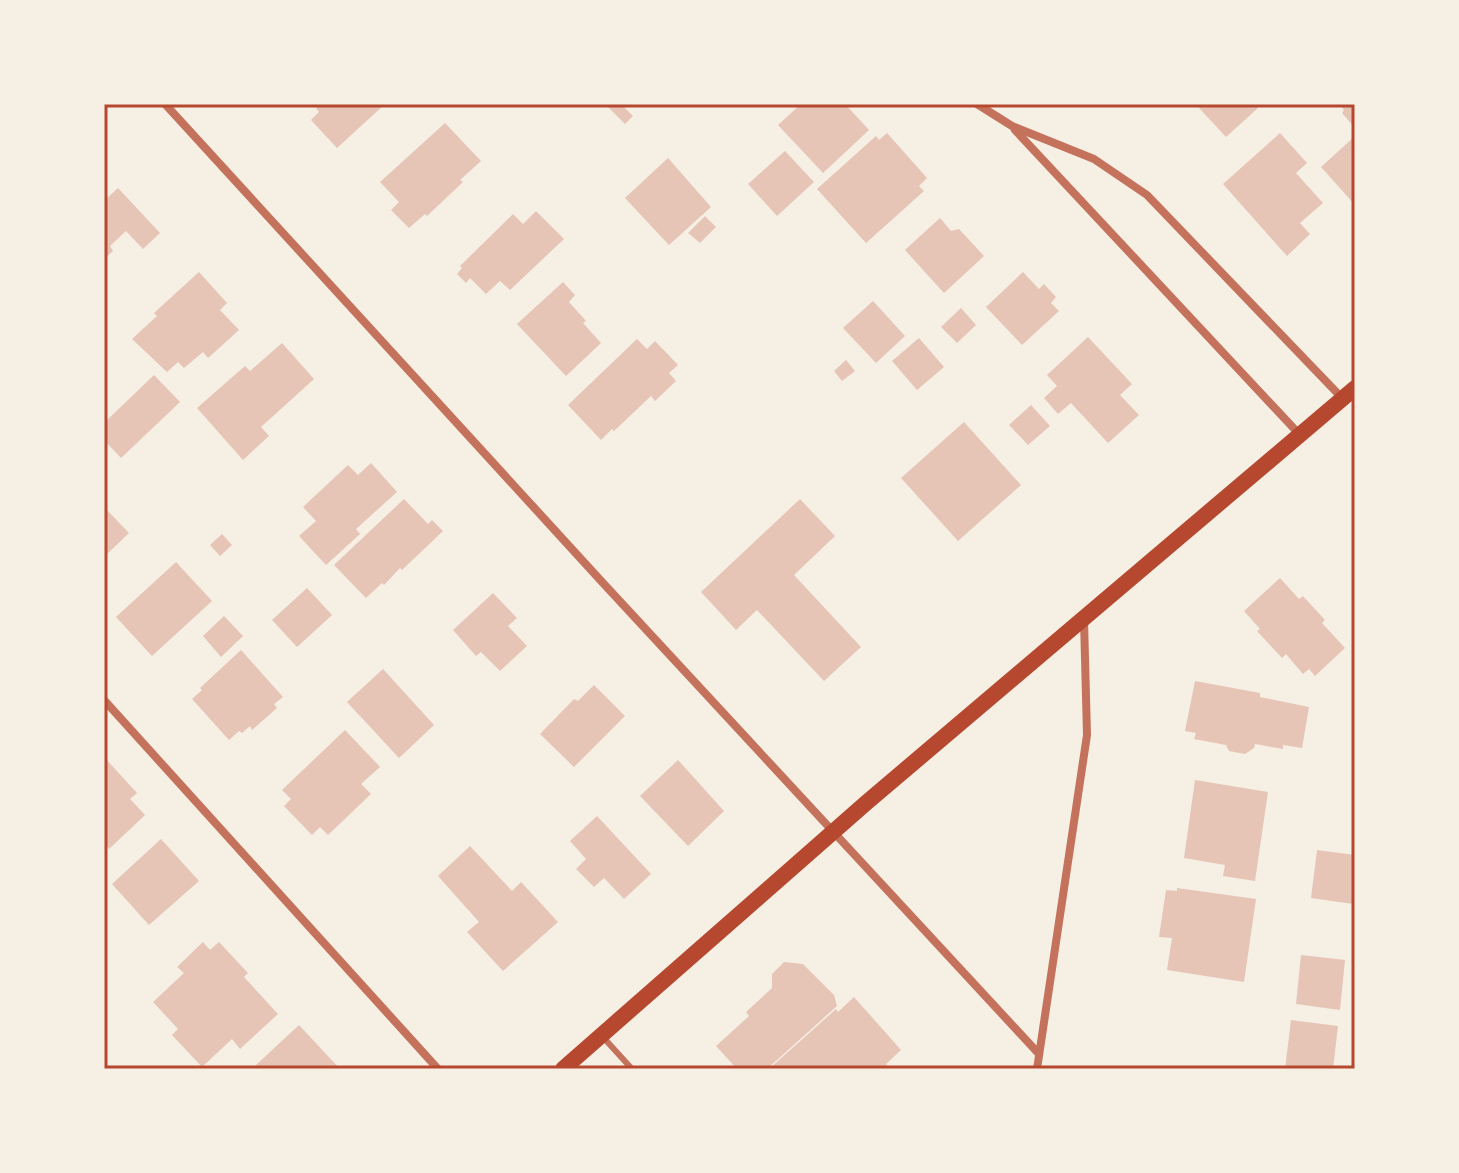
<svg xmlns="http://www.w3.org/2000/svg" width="1459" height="1173" font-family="'DejaVu Sans',sans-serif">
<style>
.building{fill:#e6c5b7}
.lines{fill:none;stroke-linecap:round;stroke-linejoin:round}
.service{stroke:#c5725c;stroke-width:6}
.minor{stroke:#c5725c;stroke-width:8}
.secondary{stroke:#b5482f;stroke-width:16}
.neatline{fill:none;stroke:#b5482f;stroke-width:3}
</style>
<rect width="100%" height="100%" fill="#f6efe4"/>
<g class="building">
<path d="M321,104H385L337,148L311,120L319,112L316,108Z"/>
<path d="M605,104H621L633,116L625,124Z"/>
<path d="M801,104H845L869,130L823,173L778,125Z"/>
<path d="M1203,104H1254L1258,108L1226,137L1199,108Z"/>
<path d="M1339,104H1355V128L1342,113L1344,110Z"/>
<path d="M445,123L481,161L460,180L463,182L427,216L425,214L409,228L391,210L399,202L380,182Z"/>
<path d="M887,133L927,178L919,186L924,191L866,243L817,189L876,136L879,140Z"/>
<path d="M1280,133L1307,163L1296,173L1323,203L1300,223L1310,234L1287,256L1223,184Z"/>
<path d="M1355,136V205L1321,167Z"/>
<path d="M785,151L814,182L777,216L748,184Z"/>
<path d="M668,158L711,207L669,245L625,198Z"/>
<path d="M118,188L160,233L143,249L126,231L110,246L113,251L104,259V201Z"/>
<path d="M536,211L564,239L510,290L500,281L486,294L470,278L466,283L457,274L462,268L460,266L513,214L523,224Z"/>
<path d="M705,216L716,227L700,243L688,233Z"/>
<path d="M940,218L951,231L959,229L984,256L944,293L905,250Z"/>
<path d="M199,272L227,303L220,310L239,330L208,358L203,352L184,368L178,362L167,372L132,339L157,316L154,313Z"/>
<path d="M1023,272L1039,289L1044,284L1056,297L1051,303L1059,311L1022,345L986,307Z"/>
<path d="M563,282L575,295L569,302L586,321L583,323L601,343L566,376L517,324Z"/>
<path d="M873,301L905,336L876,363L843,328Z"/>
<path d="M961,308L976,325L957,343L941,327Z"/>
<path d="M1088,337L1132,384L1120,395L1139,415L1108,443L1071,403L1058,414L1044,398L1057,386L1047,375Z"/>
<path d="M919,338L944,367L917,390L892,361Z"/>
<path d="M637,339L647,349L655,341L678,365L669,373L676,381L655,401L651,396L614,431L612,429L601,440L568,405Z"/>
<path d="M282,343L314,379L261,427L269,436L243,460L197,408L245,366L250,371Z"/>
<path d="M846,360L855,371L842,381L834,371Z"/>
<path d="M154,375L180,402L121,458L104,440V423Z"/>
<path d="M1031,405L1050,426L1028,445L1009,425Z"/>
<path d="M964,422L1021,485L958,541L901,478Z"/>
<path d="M371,463L397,492L356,529L360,534L326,565L299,536L316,521L303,507L348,465L358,475Z"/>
<path d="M404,499L428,524L432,520L443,531L402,570L400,568L384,585L382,583L366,598L334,565Z"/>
<path d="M800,499L835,536L794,575L861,647L824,681L757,610L736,630L701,592Z"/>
<path d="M104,507L129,533L104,557Z"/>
<path d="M222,534L232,545L220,556L210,545Z"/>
<path d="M176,562L212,601L152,656L116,617Z"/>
<path d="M1280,578L1299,599L1303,596L1325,620L1322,623L1345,648L1315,676L1309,669L1303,674L1286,654L1282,658L1257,631L1260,629L1244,611Z"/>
<path d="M307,588L332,615L297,647L272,620Z"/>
<path d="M493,593L517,618L508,626L527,646L500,671L481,652L476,656L453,630Z"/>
<path d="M224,616L243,636L221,657L203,636Z"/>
<path d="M241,650L283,697L274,704L277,708L252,730L250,726L242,733L239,731L229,740L192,699L202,690L200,688Z"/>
<path d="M383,669L434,725L399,758L347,702Z"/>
<path d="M1195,681L1260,693V697L1309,707L1302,748L1283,745V749L1255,744L1254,748L1245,754L1229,751L1226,745L1194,739L1196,733L1185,731Z"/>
<path d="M594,685L625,716L574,767L540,734L574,699L578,701Z"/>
<path d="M345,730L380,767L361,784L371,794L328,835L320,827L312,835L284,806L291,799L282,790Z"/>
<path d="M104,757L137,793L130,799L145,815L109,849L104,843Z"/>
<path d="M678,760L724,811L688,846L640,796Z"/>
<path d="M1195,780L1268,792L1255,881L1223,876L1225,865L1184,858Z"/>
<path d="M597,816L651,874L624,899L604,878L594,887L576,869L586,859L570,841Z"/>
<path d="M161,839L199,881L149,925L112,884Z"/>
<path d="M470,846L512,891L521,882L558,922L503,971L467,932L479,922L438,876Z"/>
<path d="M1317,850L1355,855L1353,904L1311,898Z"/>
<path d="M1177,888L1256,899L1244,982L1167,970L1172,938L1159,937L1166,890L1177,891Z"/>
<path d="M203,942L210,950L219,942L248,973L244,977L278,1014L240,1049L232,1039L202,1067L172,1035L178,1029L153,1002L184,973L177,967Z"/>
<path d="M1301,955L1345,960L1340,1010L1296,1004Z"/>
<path d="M784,962L803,964L834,995L837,1006L767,1069L755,1067L737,1069L716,1046L749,1016L746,1012L772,988V974Z"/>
<path d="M854,997L901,1050L886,1064L888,1066L885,1069H769L836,1009L838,1012Z"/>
<path d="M1291,1020L1338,1026L1333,1069H1285Z"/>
<path d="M299,1025L340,1069H254L256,1065Z"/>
</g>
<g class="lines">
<path class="service" d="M602,1036L632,1069"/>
<g class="minor">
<path d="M165,104L603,583L1039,1054"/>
<path d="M977,104L1012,126L1094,159L1147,195L1343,399"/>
<path d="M1015,130L1300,435"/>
<path d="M104,700L438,1069"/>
<path d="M1037,1069L1087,735L1084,620"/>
</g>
<path class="secondary" d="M563,1069L866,803L1355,388"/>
</g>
<rect width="1459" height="1173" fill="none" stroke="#f6efe4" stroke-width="212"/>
<rect x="106" y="106" width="1247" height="961" class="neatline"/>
</svg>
